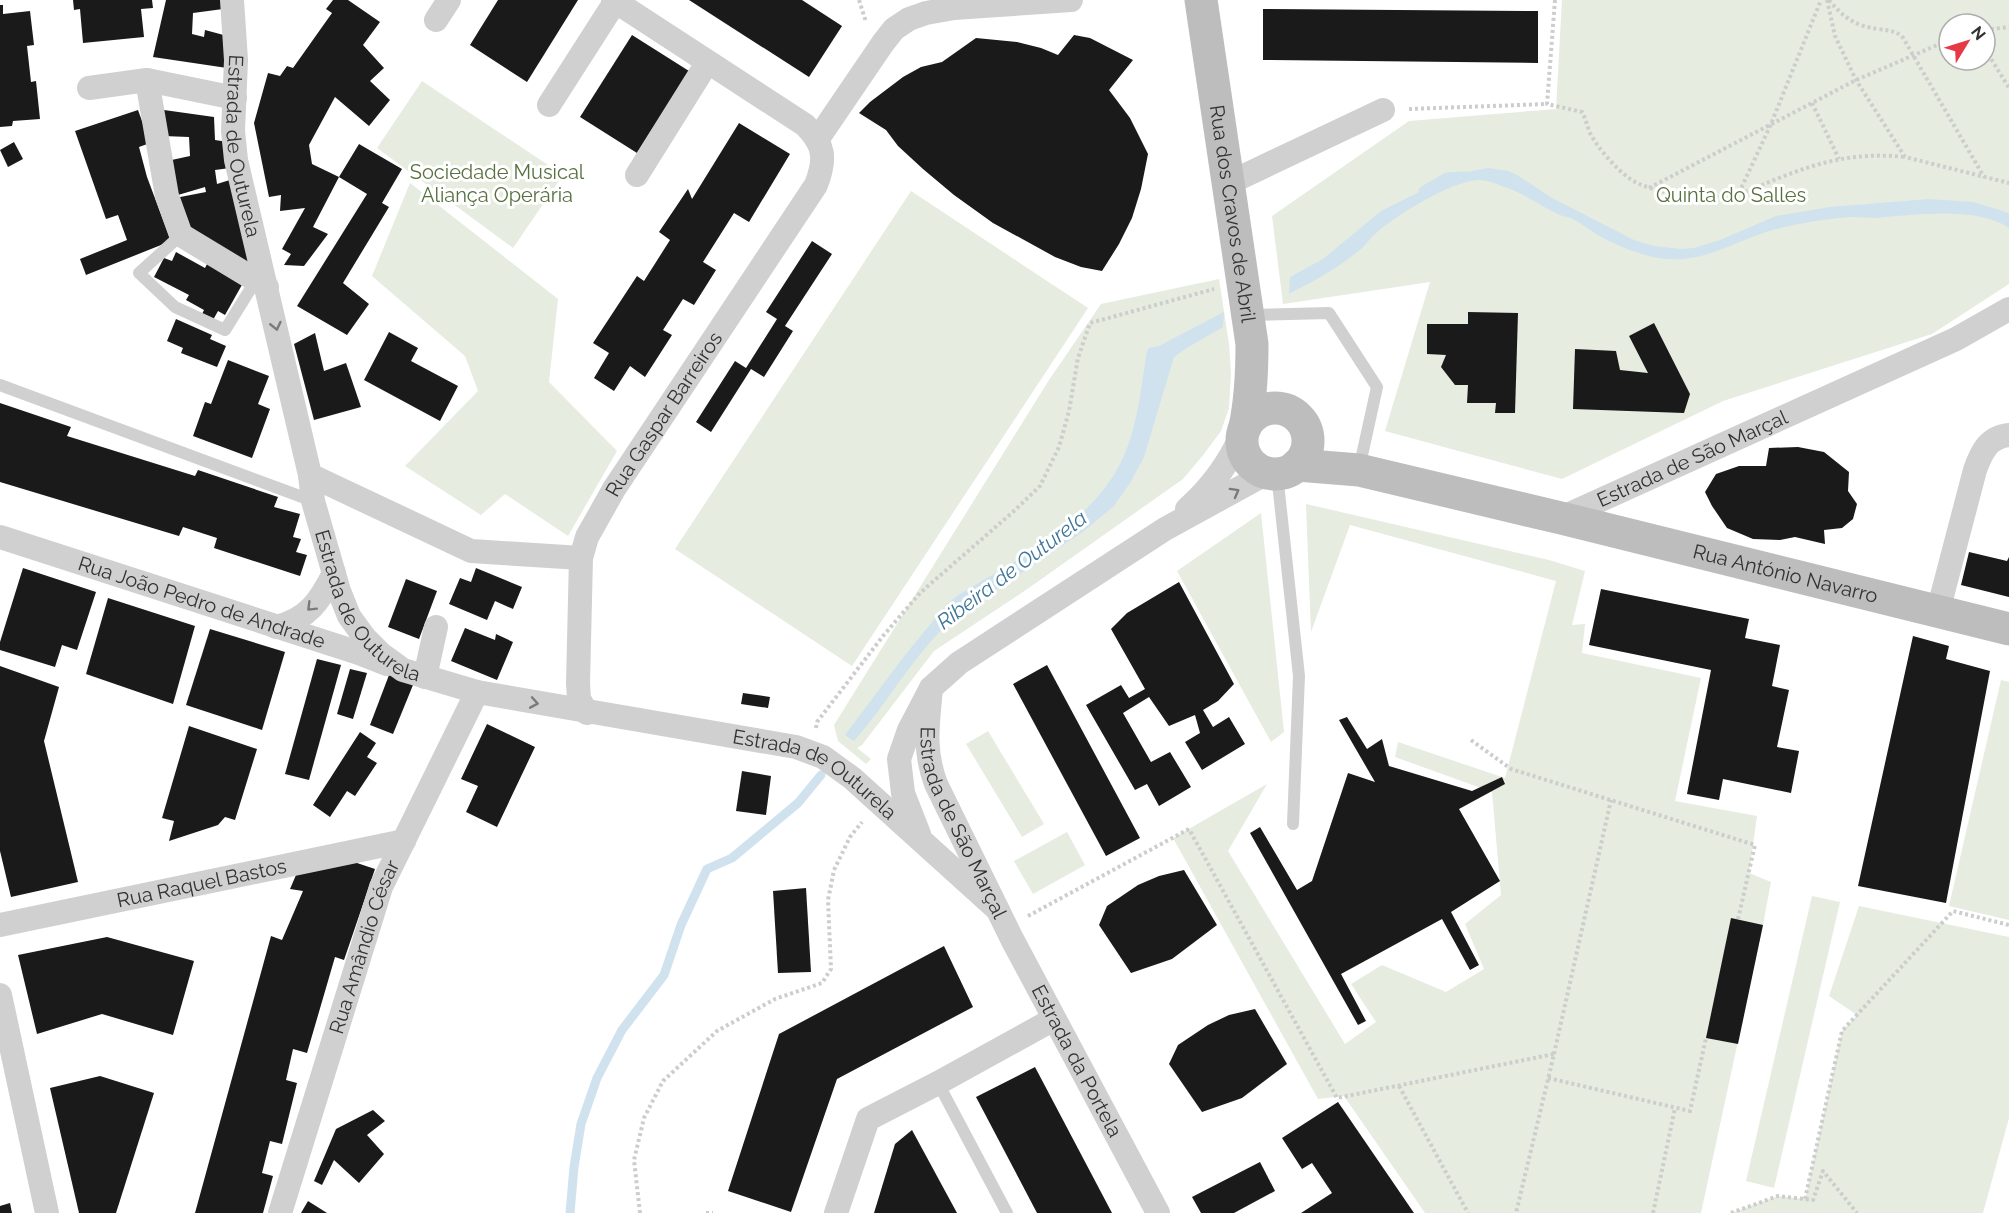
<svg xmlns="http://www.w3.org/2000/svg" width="2009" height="1213" font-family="Raleway,sans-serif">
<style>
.green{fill:#e6ecdf;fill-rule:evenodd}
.water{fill:#cfe2ee}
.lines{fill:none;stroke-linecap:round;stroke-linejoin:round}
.stream{stroke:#cfe2ee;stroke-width:9}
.building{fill:#1a1a1a}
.path{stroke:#cdcdcd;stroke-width:4;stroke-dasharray:3 3;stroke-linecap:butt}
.lane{stroke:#d0d0d0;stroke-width:12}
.street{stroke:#d0d0d0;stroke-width:24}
.secondary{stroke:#bdbdbd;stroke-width:33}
.oneway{stroke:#7a7a7a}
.labels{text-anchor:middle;stroke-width:6;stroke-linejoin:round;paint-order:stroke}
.street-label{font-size:20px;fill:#333;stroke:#fff}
.park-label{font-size:20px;fill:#56703f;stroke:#fff}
.water-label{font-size:21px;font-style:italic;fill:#3f7597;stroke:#fff}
</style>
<rect width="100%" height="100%" fill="#fff"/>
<g class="green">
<path d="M1562,0H2009V284L1932,334L1723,401L1562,479L1385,431L1430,282L1283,304L1272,216L1409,121L1556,109ZM1949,24H1985V60H1949Z"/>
<path d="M422,81L563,175L513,248L377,148Z"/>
<path d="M410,183L558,299L549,382L617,451L568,536L505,494L481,515L405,466L478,391L465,356L372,276Z"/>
<path d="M911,191L1088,308L852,666L675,549Z"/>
<path d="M1219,279L1229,344L1231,373L1229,408L1221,431L1204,454L1183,479L1023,592L934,651L862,745L857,748L871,759L866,764L838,741L834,725L1049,380L1101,304Z"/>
<path d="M1306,504L1549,560L1585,571L1572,625L1585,624L1582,653L1701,678L1675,801L1757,816L1749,873L1771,882L1763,925L1701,1213H1425L1344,1096L1318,1099L1173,838L1267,784L1228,851L1345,1044L1376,1022L1351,984L1382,965L1446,992L1484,969L1465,924L1501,895L1492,792L1395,757L1398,742L1505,778L1556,581L1350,525L1311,632Z"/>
<path d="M1261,513L1284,732L1271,742L1177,571Z"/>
<path d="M2001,680L2009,682V920L1949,906Z"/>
<path d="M988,731L1044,824L1022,837L966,744Z"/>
<path d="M1067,832L1085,865L1033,894L1014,861Z"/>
<path d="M1812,896L1840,902L1774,1188L1746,1181Z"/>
<path d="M1859,906L2009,937V1118L1983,1213H1731L1778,1196L1805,1199L1842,1031L1857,1015L1829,996Z"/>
</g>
<g class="water">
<path d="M1488,168L1508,171L1517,175L1552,198L1634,240L1654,246L1680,249L1694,248L1720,240L1776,216L1830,207L1929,199L1973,202L2006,212L2009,214V228C1977,206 1913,215 1876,218C1868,218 1860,217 1853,217C1828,218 1797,224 1772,230C1738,240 1706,262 1668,259C1646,258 1615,245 1596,234C1588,229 1581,223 1573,219C1569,217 1564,217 1560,215C1542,207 1526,195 1508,188C1498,185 1488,179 1477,180C1450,182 1394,216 1374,235C1369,239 1367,244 1362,248C1340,267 1314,281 1289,294L1290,277L1323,259L1381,211L1429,187L1467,172Z"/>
<path d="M1224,312L1223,327L1185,349L1174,357L1144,457L1130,483L1114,506L1084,531L954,618C914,653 889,702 854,741L845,735L905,655L947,604L957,596C1017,559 1092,525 1123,458C1138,425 1141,386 1147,351L1149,348L1159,346Z"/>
</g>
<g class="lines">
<g class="stream">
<path d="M1423,191L1447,177L1465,176"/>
<path d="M570,1213L574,1167L581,1124L597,1078L622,1030L664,975L681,925L707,869L732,858L798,803L821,775"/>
</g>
</g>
<g class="building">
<path d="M73,0H152L153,8L141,9L144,37L83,43L80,9L74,10Z"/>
<path d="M166,0H221L223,9L193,13L192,34L204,37L205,30L231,37L227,68L153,57Z"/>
<path d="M333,0H348L380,22L363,45L384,68L370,81L390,100L369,126L335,97L309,145L312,164L339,177L313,227L328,234L304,266L284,265L291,254L282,249L305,208L280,211L281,195L269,197L254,123L268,73L280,76L287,66L293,68L332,13L326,9Z"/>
<path d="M498,0H578L527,82L470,45Z"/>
<path d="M689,0H802L842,26L809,77Z"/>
<path d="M0,5H3V14L30,11L34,45L27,46L31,82L36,81L40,119L13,121L12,126L0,127Z"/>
<path d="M1263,9L1538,11V63L1263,60Z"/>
<path d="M632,35L689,71L637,153L580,117Z"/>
<path d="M1074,35L1090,38L1133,60L1109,90L1130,118L1148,154L1141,189L1132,218L1119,244L1102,271L1081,267L1055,257L993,223L954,195L923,169L898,146L886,130L859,113L870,102L903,77L921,67L942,62L976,38L1017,42L1041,48L1058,55Z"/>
<path d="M138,110L150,143L139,147L147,177L171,241L86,275L80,259L127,240L118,215L106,219L75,131Z"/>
<path d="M164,110L214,117L215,140L228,142L230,168L215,170L217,184L233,179L258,271L186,228L175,198L206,192L205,187L178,195L167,161L190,156L189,137L163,136Z"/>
<path d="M739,123L790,154L749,222L734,213L703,262L716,270L694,305L683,299L663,330L672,335L645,377L630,366L614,391L594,378L609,353L593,343L637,276L644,281L670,240L659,232L688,189L692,199Z"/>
<path d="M14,142L23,159L8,167L0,150Z"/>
<path d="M359,144L402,169L382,203L389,207L343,283L369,304L347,335L297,306L367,194L339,177Z"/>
<path d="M812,241L832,254L785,326L793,331L764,377L751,369L711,432L696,422L735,361L746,368L777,319L766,312Z"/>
<path d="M176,252L205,268L208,262L243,283L225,315L218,311L213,320L202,314L204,310L186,300L189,295L154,277L164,258L172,261Z"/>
<path d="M1468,312L1518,313L1515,413H1495L1496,403H1467L1468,385H1455L1441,367L1446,355L1427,354V324H1468Z"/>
<path d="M176,319L212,335L210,339L226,346L217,367L181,353L183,348L167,341Z"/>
<path d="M1654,323L1690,394L1684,413L1573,409L1575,349L1616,351L1620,370L1648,373L1629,336Z"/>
<path d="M389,332L418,348L411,361L458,386L440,421L364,380Z"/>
<path d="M315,333L324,371L346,363L361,407L314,420L294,344Z"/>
<path d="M228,360L269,376L258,404L270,409L252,458L193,436L205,402L211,404Z"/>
<path d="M0,403L71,427L67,436L195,476L198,470L278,497L274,507L300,514L293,537L301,539L296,552L307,555L300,576L214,548L217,538L183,527L179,536L0,482Z"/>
<path d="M1798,447L1824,452L1849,472L1848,491L1857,504L1853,519L1842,528L1824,530L1825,544L1795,537L1780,540L1753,539L1727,528L1712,506L1705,492L1716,474L1739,466H1766L1769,448Z"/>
<path d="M1969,552L2007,561L2009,557V597L1961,585Z"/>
<path d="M23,568L96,592L77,650L62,645L55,667L0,650V642Z"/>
<path d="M476,568L522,587L513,609L495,601L487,620L449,604L460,578L471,582Z"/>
<path d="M406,579L437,591L419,639L388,627Z"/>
<path d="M1179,582L1234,684L1218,701L1203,710L1213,727L1229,717L1245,744L1202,770L1185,742L1200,733L1195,715L1169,726L1149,697L1123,713L1151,762L1170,752L1191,787L1159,806L1147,784L1135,790L1086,705L1121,685L1129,698L1145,689L1111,629L1127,613Z"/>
<path d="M1601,589L1749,619L1745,638L1780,645L1772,686L1789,690L1777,747L1799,751L1791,793L1723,779L1719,800L1687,794L1711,670L1589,645Z"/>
<path d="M108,598L195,626L173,704L86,674Z"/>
<path d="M465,628L495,640L496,634L513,642L497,680L451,661Z"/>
<path d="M210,629L285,652L262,730L186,705Z"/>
<path d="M1913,636L1949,646L1946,659L1990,671L1946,903L1858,886Z"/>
<path d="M317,659L341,665L309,780L285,774Z"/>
<path d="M1047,665L1140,838L1106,856L1013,684Z"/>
<path d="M0,666L59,687L44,741L78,882L11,897L0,851Z"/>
<path d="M350,669L367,673L353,719L337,714Z"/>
<path d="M389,675L413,685L393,734L370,725Z"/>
<path d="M743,693L770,697L768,708L741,704Z"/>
<path d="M1347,717L1367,749L1382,739L1389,766L1472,791L1502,777L1505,784L1459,809L1500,881L1451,912L1479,965L1470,970L1442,919L1341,974L1366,1021L1358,1025L1250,833L1260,827L1297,890L1312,881L1348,773L1375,782L1339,720Z"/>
<path d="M487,724L535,747L497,827L466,812L478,786L461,779Z"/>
<path d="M189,726L257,749L235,820L225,817L218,825L169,841L174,821L162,818Z"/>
<path d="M360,732L376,743L367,757L377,763L355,796L347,791L330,817L313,805Z"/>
<path d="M742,771L771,776L766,815L736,811Z"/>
<path d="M354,862L375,869L344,960L335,957L307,1053L293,1049L286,1080L297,1083L282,1144L270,1141L262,1173L273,1176L263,1213H195L271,936L282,940L303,891L290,889L296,875Z"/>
<path d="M1184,870L1217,925L1172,959L1131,973L1099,925L1107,906L1138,885L1159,876Z"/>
<path d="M806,888L811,972L778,973L773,891Z"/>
<path d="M1731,918L1763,925L1738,1044L1706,1038Z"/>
<path d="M107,937L194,961L173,1035L102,1014L37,1034L18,955Z"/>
<path d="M944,946L973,1007L837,1079L791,1212L728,1191L779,1034Z"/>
<path d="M1255,1009L1287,1064L1242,1098L1202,1112L1169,1064L1178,1045L1208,1025L1229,1015Z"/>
<path d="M1035,1067L1112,1213H1037L976,1097Z"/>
<path d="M100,1076L154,1093L116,1213H79L50,1088Z"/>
<path d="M1338,1102L1414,1213H1301L1332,1193L1312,1163L1302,1169L1282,1138Z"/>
<path d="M373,1110L385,1121L367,1135L384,1154L359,1183L334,1160L322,1185L314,1181L336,1129Z"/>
<path d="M912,1130L957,1213H874L895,1144Z"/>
<path d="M1260,1162L1275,1191L1234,1213H1201L1192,1197Z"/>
<path d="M308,1201L327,1213H301Z"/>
<path d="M10,1203L12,1213H0V1206Z"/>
</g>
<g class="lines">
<g class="path">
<path d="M859,0L866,22"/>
<path d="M1555,0L1547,104L1582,112C1586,119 1587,126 1590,133C1597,147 1616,169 1629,178C1651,195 1715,201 1741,193C1754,189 1766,183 1779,178C1822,161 1858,152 1905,157"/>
<path d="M1827,0L1835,36L1856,80L1905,157L2009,183"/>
<path d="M1829,0C1844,18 1855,26 1879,29C1889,31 1893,30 1902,36L1984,177"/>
<path d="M1985,30L2009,27"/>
<path d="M1985,49L2009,88"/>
<path d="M1812,103L1839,159"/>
<path d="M1409,109L1547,104"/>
<path d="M1649,188L1856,80L1949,40"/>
<path d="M1739,193L1771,124L1821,0"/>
<path d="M816,728L817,722L883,636L920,593L1014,511L1040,486L1059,447L1069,411L1078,358L1090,323L1214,289"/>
<path d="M1471,740L1511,769L1755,845L1738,919"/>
<path d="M1028,916L1189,829L1337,1098L1554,1054L1516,1213"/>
<path d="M1554,1054L1611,800"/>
<path d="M1548,1078L1690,1111L1706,1038"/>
<path d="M1399,1086L1468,1213"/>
<path d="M1805,1199L1842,1031L1953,911L2009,925"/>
<path d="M640,1213L634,1160L644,1118L663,1081L717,1031L775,999L822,983L831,969L828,900L834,870L850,837L862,822"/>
<path d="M706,1213H713"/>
<path d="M1653,1213L1675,1108"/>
<path d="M1731,1213L1778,1196L1813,1200L1823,1171L1857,1213"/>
</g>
<g class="lane">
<path d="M181,235L139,273L175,307L225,330L256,280"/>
<path d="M1249,315L1329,313L1377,387L1359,469"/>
<path d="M0,385L313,501"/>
<path d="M1277,474L1299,676L1293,824"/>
<path d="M938,1083L1007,1213"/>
</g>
<g class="street">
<path id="s1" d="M232,0L236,60L233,131L236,160L310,475L313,501L339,591L349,616L365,638L381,654L403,670L477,692L796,747L823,757L852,778L997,909"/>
<path d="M436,20L449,0"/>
<path d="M147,80L167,196L181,235L267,287"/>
<path d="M89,88L147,80L235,98"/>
<path d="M549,105L615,2"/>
<path d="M817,140L883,43L894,29L909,19L926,13L954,8L1071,0"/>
<path d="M637,175L707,63"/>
<path d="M1229,183L1383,110"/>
<path d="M310,475L471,551L581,558"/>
<path d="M1187,509C1211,488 1229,463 1242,434"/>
<path id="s2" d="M1561,518L1956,339L2009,309"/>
<path id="s3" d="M0,537L359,653L387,664"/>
<path d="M1938,611L1975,470C1981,453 1988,437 2009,435"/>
<path d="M276,627C308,619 320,601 334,573"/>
<path d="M425,677L436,627"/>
<path id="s4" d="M931,688C928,723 923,750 936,784L1012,939L1158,1213"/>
<path id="s5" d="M587,713L579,699L578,683L581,558L587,537L614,489L816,185C826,159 825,145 805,125L613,0"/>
<path d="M919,834L903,793L899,759L909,730L931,688L959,663L1165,529L1267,473"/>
<path id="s6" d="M0,925L404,841"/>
<path d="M0,995L47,1213"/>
<path id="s7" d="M280,1213L381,887L477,692"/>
<path d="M836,1213L868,1119L938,1083L1054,1019"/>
</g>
<g class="secondary">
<path id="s8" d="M1201,0L1252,344C1252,372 1251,399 1245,427"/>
<circle cx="1275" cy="441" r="33"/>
<path id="s9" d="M1297,465L1359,470L1561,518L2009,629"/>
</g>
</g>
<defs><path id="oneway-chevron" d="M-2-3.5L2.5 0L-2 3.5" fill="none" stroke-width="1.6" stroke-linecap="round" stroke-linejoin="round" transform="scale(1.5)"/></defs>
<g class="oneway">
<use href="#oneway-chevron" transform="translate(276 326) rotate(77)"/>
<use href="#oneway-chevron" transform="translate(1235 492) rotate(-29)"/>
<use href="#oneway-chevron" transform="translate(311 607) rotate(135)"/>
<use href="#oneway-chevron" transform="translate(534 703) rotate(10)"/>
</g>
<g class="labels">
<g class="street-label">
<text dy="7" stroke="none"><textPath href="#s1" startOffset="147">Estrada de Outurela</textPath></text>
<text dy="7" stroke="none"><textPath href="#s8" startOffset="216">Rua dos Cravos de Abril</textPath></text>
<text dy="7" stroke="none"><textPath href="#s5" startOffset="324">Rua Gaspar Barreiros</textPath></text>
<text dy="7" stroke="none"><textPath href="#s2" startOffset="144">Estrada de São Marçal</textPath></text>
<text dy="7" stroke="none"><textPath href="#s9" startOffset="501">Rua António Navarro</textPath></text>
<text dy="7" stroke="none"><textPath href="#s1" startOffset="633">Estrada de Outurela</textPath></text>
<text dy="7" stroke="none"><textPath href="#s3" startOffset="212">Rua João Pedro de Andrade</textPath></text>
<text dy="7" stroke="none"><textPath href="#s1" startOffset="1137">Estrada de Outurela</textPath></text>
<text dy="7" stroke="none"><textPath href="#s4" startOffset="142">Estrada de São Marçal</textPath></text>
<text dy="7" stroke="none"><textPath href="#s6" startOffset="206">Rua Raquel Bastos</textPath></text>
<text dy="7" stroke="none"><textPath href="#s7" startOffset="279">Rua Amândio César</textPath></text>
<text dy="7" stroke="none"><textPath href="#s4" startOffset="408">Estrada da Portela</textPath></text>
</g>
<g class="park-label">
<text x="497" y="179">Sociedade Musical<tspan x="497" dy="23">Aliança Operária</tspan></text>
<text x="1731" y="202">Quinta do Salles</text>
</g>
<g class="water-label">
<text transform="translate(1012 570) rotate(-37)" y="7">Ribeira de Outurela</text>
</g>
</g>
<g transform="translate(1967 42) rotate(52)"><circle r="28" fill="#ffffff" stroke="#adadad" stroke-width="1.5"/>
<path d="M0-4.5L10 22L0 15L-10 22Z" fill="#e63946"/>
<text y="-9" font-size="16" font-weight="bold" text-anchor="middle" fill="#333333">N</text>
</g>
</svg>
